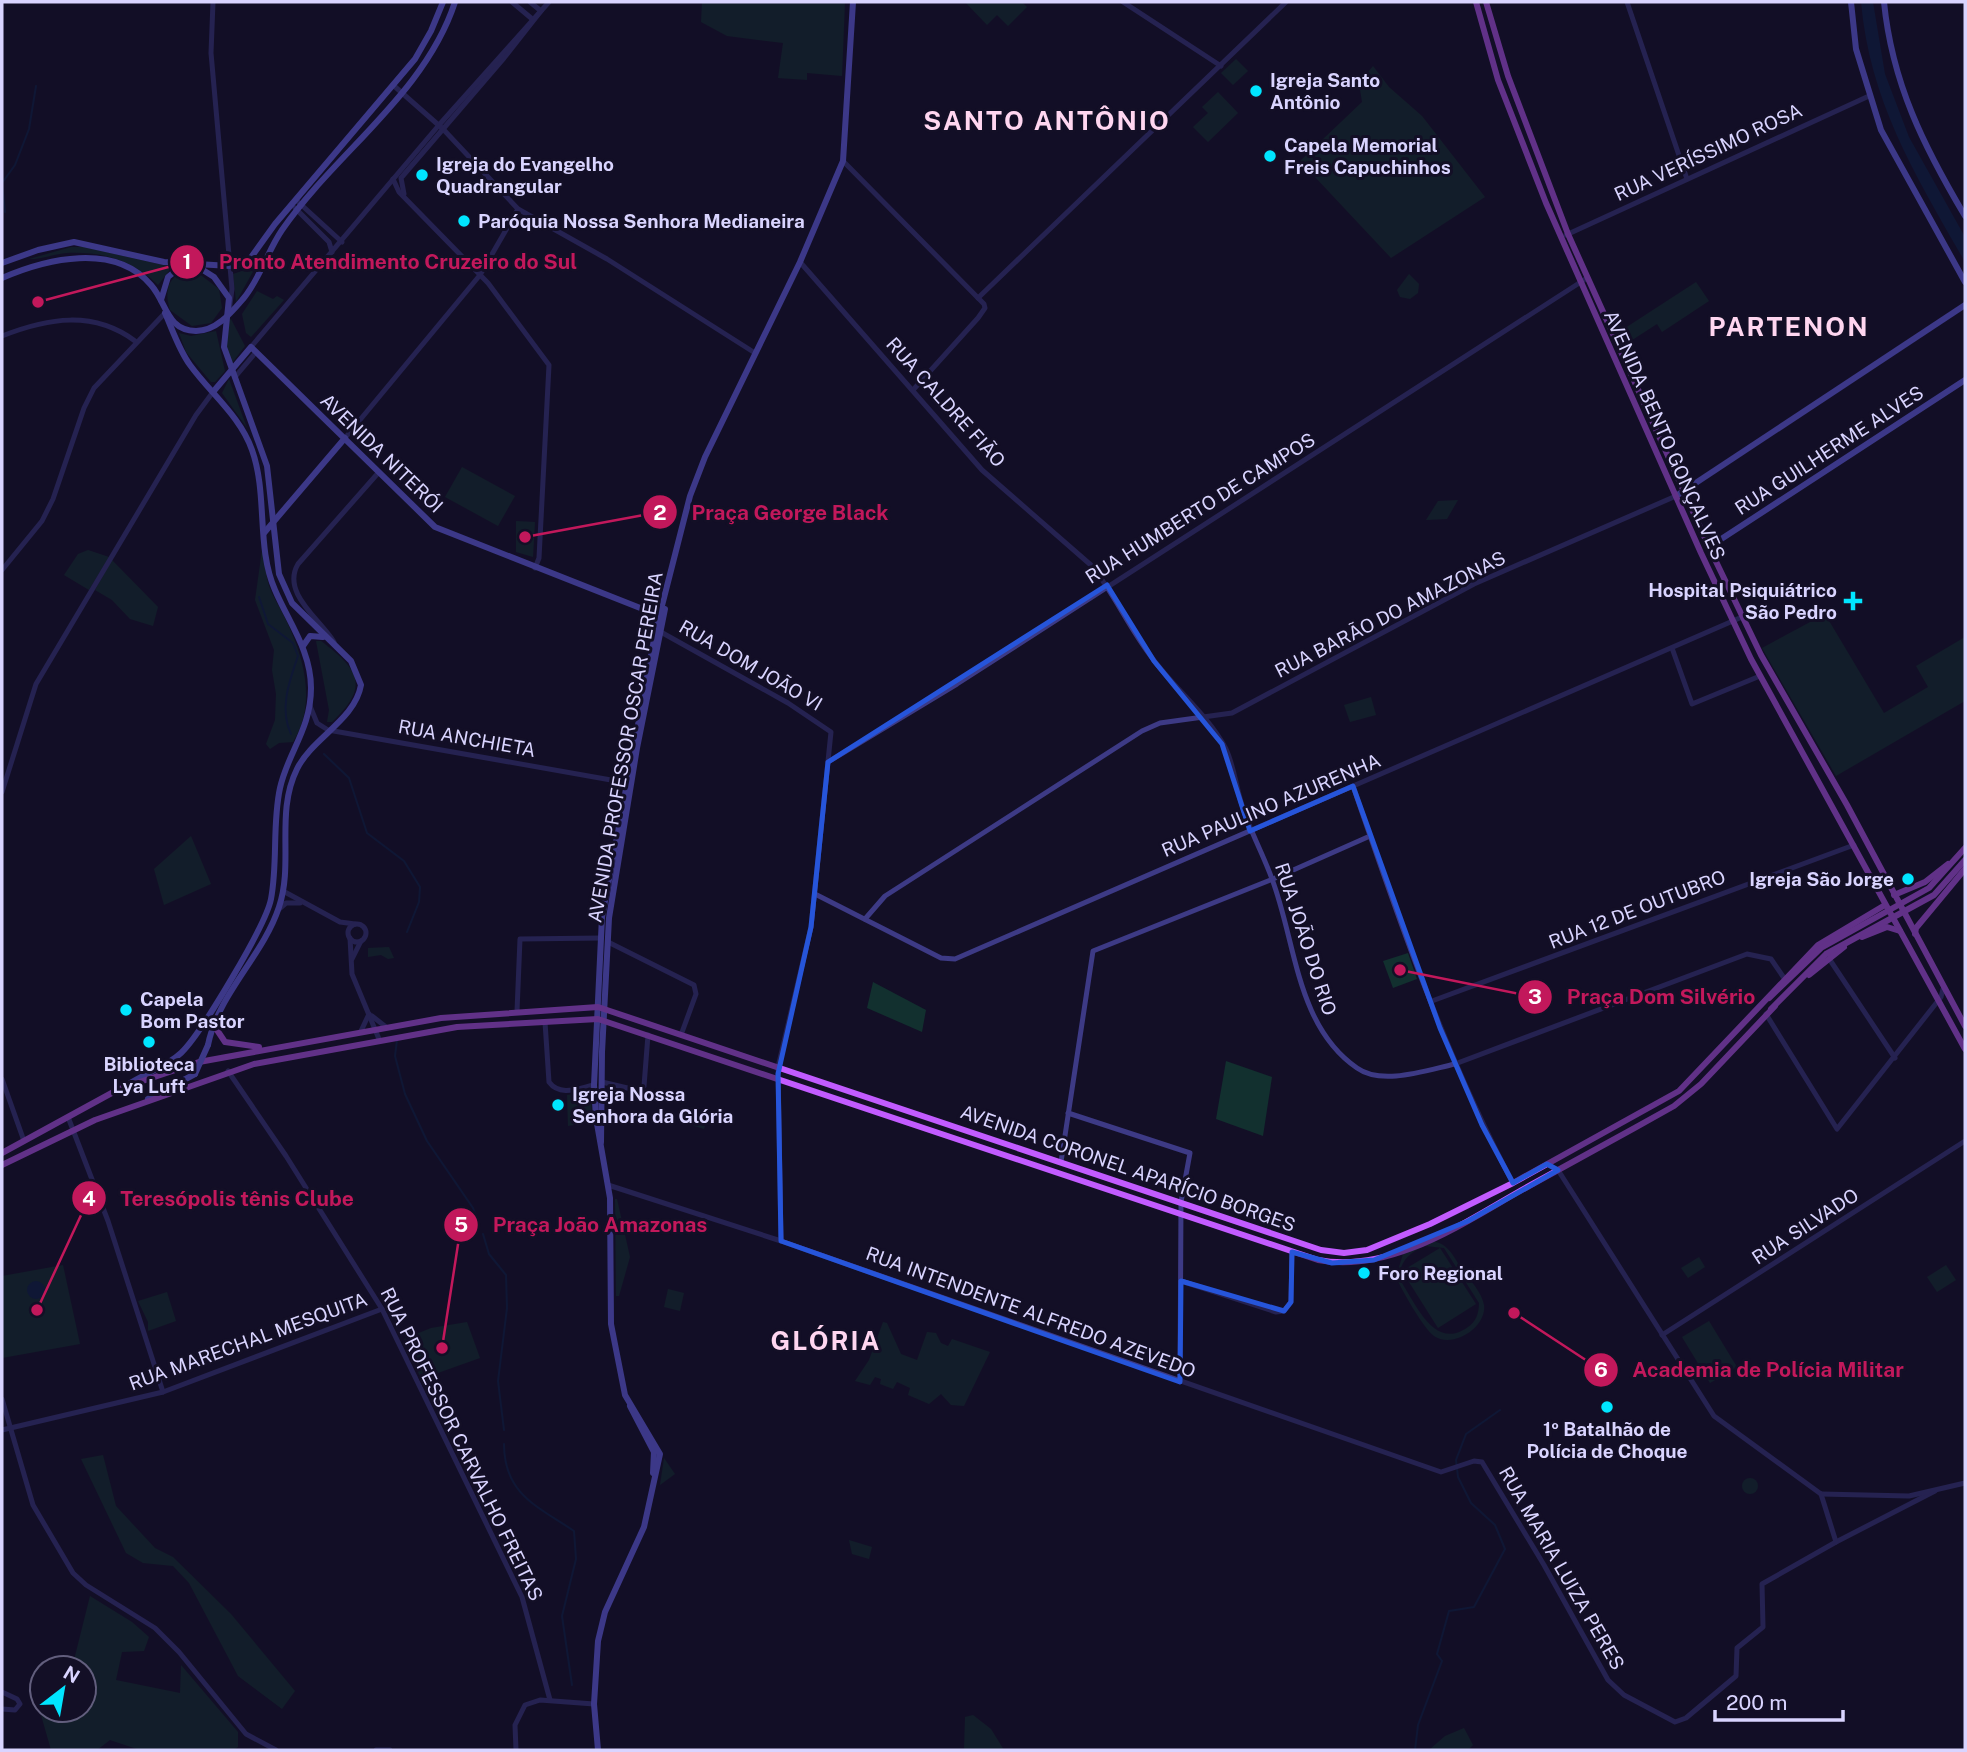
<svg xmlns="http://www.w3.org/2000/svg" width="1967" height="1752" font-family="'Public Sans',sans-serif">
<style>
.green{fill:#12302f;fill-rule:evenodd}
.water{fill:#0c2248}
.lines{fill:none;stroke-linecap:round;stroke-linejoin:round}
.stream{stroke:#0c2248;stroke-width:2}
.tertiary{stroke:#3d3a85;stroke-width:5}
.secondary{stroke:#6f6bff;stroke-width:6}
.primary{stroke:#c25bff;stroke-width:6}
.secondary-bridge{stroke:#6f6bff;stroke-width:6}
.primary-bridge{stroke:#c25bff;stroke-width:6}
.marked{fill:none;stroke:#2655da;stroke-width:5;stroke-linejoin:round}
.poi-dot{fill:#00e5ff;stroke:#130f26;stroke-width:2.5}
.labels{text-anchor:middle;stroke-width:6;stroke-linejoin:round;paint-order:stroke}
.poi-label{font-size:19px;font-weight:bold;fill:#d9d4ff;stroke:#130f26;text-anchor:start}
.street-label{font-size:19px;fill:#d9d4ff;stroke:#130f26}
.district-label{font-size:26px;font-weight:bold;letter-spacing:2px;fill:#ffd6f0;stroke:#130f26}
.leader{fill:none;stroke:#c2185b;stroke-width:2.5}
.callout-dot{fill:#c2185b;stroke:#130f26;stroke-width:2.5}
.mark-label{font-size:21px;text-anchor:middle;font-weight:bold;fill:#fff}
.callout-label{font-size:21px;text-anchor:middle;font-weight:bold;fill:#c2185b;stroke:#130f26;stroke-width:6;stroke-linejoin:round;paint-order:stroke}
</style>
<rect width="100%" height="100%" fill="#130f26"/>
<g class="green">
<path d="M702,2H845L842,76L807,73V80L778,78L783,43L727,36L701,22Z"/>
<path d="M965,2H1022L1027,7L1008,26L997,15L987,25Z"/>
<path d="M1236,59L1248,71L1233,85L1221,73Z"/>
<path d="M1373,66L1389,87L1422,116L1485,197L1391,258L1300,161L1362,102L1359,83Z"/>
<path d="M1218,92L1238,113L1208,142L1193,127L1208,113L1202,107Z"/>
<path d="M71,247H84L172,267L158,285C133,260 102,251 66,253C54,254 39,260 29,259Z"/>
<path d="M259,261L236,302L233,274L251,268Z"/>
<path d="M183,271L198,273L219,289L222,308L211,323L192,326L170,310C165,294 166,280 183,271Z"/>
<path d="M1409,274L1419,284L1418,293L1410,299L1400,297L1397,290Z"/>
<path d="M1696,282L1709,301L1662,332L1657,324L1626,344L1619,332Z"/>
<path d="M257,291L273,299L277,296L284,300L251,337L246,333L242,314Z"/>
<path d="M231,319L245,346L232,363L226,348L229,320Z"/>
<path d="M216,331L225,371L215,382H211L186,352L179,333L191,336Z"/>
<path d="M229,379L247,428L222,393Z"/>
<path d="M462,467L515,496L498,526L445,497Z"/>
<path d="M1458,500L1447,519L1426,520L1438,501Z"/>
<path d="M516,521L535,522L533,557L516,552Z"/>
<path d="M263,543C264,557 265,572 269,586C273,597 279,606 284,616C303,654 318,703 293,742L279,743L270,749L266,744L275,720L276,694L272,670L274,650L255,600Z"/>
<path d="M88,550L109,557L89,590L64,575L78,554Z"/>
<path d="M112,560L158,607L153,626L130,619L112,600L95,590Z"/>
<path d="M1825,614L1884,713L1928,687L1916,666L1965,637V701L1836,776L1762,648Z"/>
<path d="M316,641H321C358,669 371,686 332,722H327L329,710Z"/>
<path d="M1371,697L1376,715L1350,722L1344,705Z"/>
<path d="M191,836L211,884L164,905L154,869Z"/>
<path d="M389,947L394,958L388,959L381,955L368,957V948Z"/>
<path d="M1408,953L1417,979L1393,988L1383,961Z"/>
<path d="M873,982L926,1010L922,1032L867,1008Z"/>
<path d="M1226,1061L1272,1077L1263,1136L1216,1119Z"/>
<path d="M591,1092L592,1122L568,1126L567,1095Z"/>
<path d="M691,1107L709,1113L704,1129L691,1125Z"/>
<path d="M615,1199H617L630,1257L619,1296H616Z"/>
<path d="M1430,1241C1447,1242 1453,1255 1461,1268C1468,1278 1482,1292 1484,1305C1487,1327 1453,1349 1434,1336C1424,1329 1401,1289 1396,1277L1403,1254ZM1425,1246L1444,1248L1479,1303C1479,1313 1476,1322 1468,1327C1434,1352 1415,1302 1400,1280C1398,1262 1410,1252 1425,1246Z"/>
<path d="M1440,1248L1476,1304L1438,1328L1402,1271Z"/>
<path d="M1699,1257L1705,1267L1688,1278L1681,1268Z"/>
<path d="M63,1265L80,1344L2,1358V1276Z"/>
<path d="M1946,1265L1956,1280L1937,1292L1927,1277Z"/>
<path d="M668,1289L684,1293L680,1311L664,1307Z"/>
<path d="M167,1292L176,1321L148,1331V1322L138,1301Z"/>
<path d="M1709,1321L1737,1367L1710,1383L1682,1337Z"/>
<path d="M467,1322L480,1358L421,1379L404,1339L431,1328Z"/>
<path d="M883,1322L887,1323L901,1354L917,1360L927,1332L936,1333L941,1343L948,1346L952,1339L990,1352L964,1406L951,1405L941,1394L929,1404L908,1395L910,1388L897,1382L893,1389L880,1384L881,1379L875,1377L870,1385L855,1381L869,1360Z"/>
<path d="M103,1455L116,1506L155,1548L173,1557L231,1614L295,1691L282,1709L238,1676L189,1583L173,1566L143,1563L126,1553L81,1459Z"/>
<path d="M664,1458L675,1474L660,1485Z"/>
<circle cx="1750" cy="1486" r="8"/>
<path d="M849,1540L872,1547L869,1559L852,1554Z"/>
<path d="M90,1596L132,1622L149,1637L144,1651L122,1652L116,1680L180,1693L181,1665L238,1732V1747L233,1750H140L110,1740L97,1750H51L31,1680L42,1682V1710H84V1668H72Z"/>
<path d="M973,1715L991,1729L1004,1750H964L965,1717Z"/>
<path d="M1464,1728L1473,1745L1468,1750H1429L1445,1736Z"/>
</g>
<g class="water">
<path d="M1861,2H1873L1885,74L1909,137L1965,237V262C1916,176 1870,103 1861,2Z"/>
<circle cx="36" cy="1290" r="9"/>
</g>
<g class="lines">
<g class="stream">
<path d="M5,212L2,183L15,165L29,129L36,86"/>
<path d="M259,597L268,624L293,643L298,656C289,682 279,709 291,734"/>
<path d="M324,754L349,778L367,833L404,861L420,887L419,902L407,932"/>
<path d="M397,1040L395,1056L405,1094L427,1141L473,1208L479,1224"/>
<path d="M483,1234L489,1254L506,1275L507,1308L498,1381L504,1430"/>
<path d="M504,1444C504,1494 537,1506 574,1531L576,1559L562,1616L572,1685"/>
<path d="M1415,1750L1418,1725L1442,1661L1437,1654L1449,1611L1474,1607L1505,1549L1495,1525L1471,1503L1458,1477L1456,1460L1466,1434L1500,1410"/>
</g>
<g class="tertiary">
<path d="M213,2L211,53L232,289L229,312"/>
<path d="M512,2L531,18"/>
<path d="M530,2L541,11"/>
<path d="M1123,2L1221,66"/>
<path d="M1627,2L1687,179"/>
<path d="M393,85L443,129L518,209L607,259L755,353"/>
<path d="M843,161L984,304L985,308L978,318L913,390"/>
<path d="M393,179L399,192L488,283L549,365L539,558L535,568"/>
<path d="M404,194L401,178L504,58L541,11"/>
<path d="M296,200L342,242"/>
<path d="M295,208L329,242L332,252"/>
<path d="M1566,235L1869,96"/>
<path d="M800,262L982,470L1092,566C1115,595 1130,630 1153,659C1176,690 1208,715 1226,749C1234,766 1236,787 1242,805C1250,831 1263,854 1272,879C1296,942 1296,1026 1357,1068C1382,1086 1427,1070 1455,1064L1747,954L1771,959L1784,978"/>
<path d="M978,298L1286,2"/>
<path d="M2,336C48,318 93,310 135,341"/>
<path d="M251,347L439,125L549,2"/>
<path d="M235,377L256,352"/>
<path d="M345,438L480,275L518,209"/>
<path d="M2,570L42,521L53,499L84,408L94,388L165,313"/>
<path d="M659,631L788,703L831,732L811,927L778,1067L781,1241"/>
<path d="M334,642C320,619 281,593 298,564L379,472"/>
<path d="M1672,648L1692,704L1760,676"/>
<path d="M310,706L317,723L328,730L628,783"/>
<path d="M828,762L957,684L1587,278"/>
<path d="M1353,786C1399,921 1446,1057 1513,1183"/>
<path d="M2,792L36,684L196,415L213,392"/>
<path d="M283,891L340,922L355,924"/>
<path d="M815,894L941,958L955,959L1742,617"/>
<path d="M278,910L286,903H300"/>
<path d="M865,919L885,896L1142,731L1160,723L1232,713L1474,584L1676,496"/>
<circle cx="357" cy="933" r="9"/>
<path d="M350,938L352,974L379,1039"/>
<path d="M608,942L694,985L696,994L681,1035"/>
<path d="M1828,957L1895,1058"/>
<path d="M352,959L361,941"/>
<path d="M1432,1001L1854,845"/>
<path d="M517,1011L520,939L601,938"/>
<path d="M1766,1014L1837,1129L1941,997L1943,989"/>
<path d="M372,1016L386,1027"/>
<path d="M545,1022L549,1082C560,1097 579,1088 594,1085"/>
<path d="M361,1031L369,1014"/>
<path d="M228,1071L286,1156L382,1309L522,1597L550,1700"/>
<path d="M2,1079L24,1141"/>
<path d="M602,1082L640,1091L644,1086L648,1035"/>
<path d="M1068,1113L1190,1153L1181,1202L1180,1382"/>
<path d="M68,1117L108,1221L163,1392"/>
<path d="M1061,1162L1093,951L1273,879L1370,836"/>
<path d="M1547,1164L1558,1170L1714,1416L1821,1494"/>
<path d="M608,1185L781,1241L1441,1472L1474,1461L1482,1462L1544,1565L1608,1680L1624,1695L1675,1722L1686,1718L1736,1676L1737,1648L1763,1627L1762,1584L1836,1542L1935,1491"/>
<path d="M1181,1281L1276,1312L1284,1311L1291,1302L1292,1252"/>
<path d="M1662,1335L1965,1141"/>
<path d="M2,1399L33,1505L73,1573L86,1585L155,1628L179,1652L246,1734L276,1750"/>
<path d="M2,1430L163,1392L382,1309"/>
<path d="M1821,1494L1909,1496L1965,1483"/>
<path d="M1821,1494L1836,1542"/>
<path d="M2,1692L17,1699L20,1704L15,1710L2,1709"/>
<path d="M376,1750H390"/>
<path d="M516,1750L515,1725L525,1705L540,1700L594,1704"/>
</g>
<g class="secondary">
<path d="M1851,2L1856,49L1881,130L1965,282"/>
<path d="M1884,2C1892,83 1924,147 1965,216"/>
<path d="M2,263L38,250L74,242L164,262L230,266L247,263L275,224L415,59L431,31L443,2"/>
<path d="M195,265L214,277L229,298L224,347L267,466L279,574L292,603L351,661L361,685C355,720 312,738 297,769C275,813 294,863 279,907C263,956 218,994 208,1045"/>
<path d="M2,278C46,259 114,242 151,285C167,303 166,330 196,331C216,331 231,313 243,299C260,279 267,252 282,230C336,152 425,94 455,2"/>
<path d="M161,300L168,277L184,264"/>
<path d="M213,392L251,347L435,527L663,617"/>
<path d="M1676,496L1965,305"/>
<path d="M264,533L345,438"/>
<path d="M1709,547L1965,380"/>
<path d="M303,646L310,636L323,637"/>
<path d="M127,1085C145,1073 165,1068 181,1053C201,1034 266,925 271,899C278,862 272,825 280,788C288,752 311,729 311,688C311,651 289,623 275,590C256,547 268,495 252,450C240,416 211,394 190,365C179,350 173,331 165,313"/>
<path d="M148,1099L195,1074"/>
<path d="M601,1142L602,1052L609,918L637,748L665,609"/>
<path d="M630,1406L654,1452L653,1473"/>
<path d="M598,1750L594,1704L598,1641L605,1612L644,1527L660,1454L625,1395L611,1324L610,1198L596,1118L594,1085L602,917L656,629L690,496L705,457L800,262L843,161L853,2"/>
</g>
<g class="primary">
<path d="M1476,2L1498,80L1546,203L1701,553L1751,659L1965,1049"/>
<path d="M1486,2L1508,76L1568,234L1709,547L1761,655L1847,805L1965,1026"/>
<path d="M1894,895L1925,882L1948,864"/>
<path d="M1915,934L1916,928L1965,869"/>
<path d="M1862,937L1887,927L1900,931"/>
<path d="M1809,975L1844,947"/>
<path d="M217,1018V1030L225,1042L259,1047"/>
<path d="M2,1153L119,1089L199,1062L441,1018L598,1007L1321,1250L1344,1253L1367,1250L1430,1224L1513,1183L1679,1091L1818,945L1885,905"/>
<path d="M2,1165L95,1120L254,1064L457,1027L598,1019L1318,1260C1394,1274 1467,1220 1529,1186C1578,1159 1626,1133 1674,1106L1701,1084L1775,1006"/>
</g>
<path class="secondary-bridge" d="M195,1074L208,1045"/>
<g class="primary-bridge">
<path d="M1769,998L1821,948L1929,888L1965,848"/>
<path d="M1771,1009L1826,954L1934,895L1965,860"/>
</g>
</g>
<path d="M0 0H1967V1752H0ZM1107,585L1154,661L1222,744L1250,831L1353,786L1440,1028L1482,1125L1513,1183L1547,1164L1558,1170L1468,1221L1374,1260L1332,1263L1292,1252L1291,1302L1284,1311L1181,1281L1180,1382L781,1241L778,1074L811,927L828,762Z" fill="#130f26" fill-opacity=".55" fill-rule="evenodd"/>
<path class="marked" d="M1107,585L1154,661L1222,744L1250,831L1353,786L1440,1028L1482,1125L1513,1183L1547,1164L1558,1170L1468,1221L1374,1260L1332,1263L1292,1252L1291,1302L1284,1311L1181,1281L1180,1382L781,1241L778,1074L811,927L828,762Z"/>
<g class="poi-dot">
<circle cx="1256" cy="91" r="7"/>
<circle cx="1270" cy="156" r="7"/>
<circle cx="422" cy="175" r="7"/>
<circle cx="464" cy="221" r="7"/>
<path d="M1849.5 590.5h7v7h7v7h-7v7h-7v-7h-7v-7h7z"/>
<circle cx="1908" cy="879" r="7"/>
<circle cx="126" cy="1010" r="7"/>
<circle cx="149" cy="1042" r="7"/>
<circle cx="558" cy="1105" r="7"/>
<circle cx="1364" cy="1273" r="7"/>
<circle cx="1607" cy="1407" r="7"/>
</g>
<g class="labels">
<g class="poi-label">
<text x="1270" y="87">Igreja Santo<tspan x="1270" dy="22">Antônio</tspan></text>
<text x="1284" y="152">Capela Memorial<tspan x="1284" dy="22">Freis Capuchinhos</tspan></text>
<text x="436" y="171">Igreja do Evangelho<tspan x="436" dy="22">Quadrangular</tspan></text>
<text x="478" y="228">Paróquia Nossa Senhora Medianeira</text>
<text x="1837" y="597" text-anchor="end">Hospital Psiquiátrico<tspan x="1837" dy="22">São Pedro</tspan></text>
<text x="1894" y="886" text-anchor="end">Igreja São Jorge</text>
<text x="140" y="1006">Capela<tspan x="140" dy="22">Bom Pastor</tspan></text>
<text x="149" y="1071" text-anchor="middle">Biblioteca<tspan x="149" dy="22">Lya Luft</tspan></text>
<text x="572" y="1101">Igreja Nossa<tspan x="572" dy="22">Senhora da Glória</tspan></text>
<text x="1378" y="1280">Foro Regional</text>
<text x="1607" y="1436" text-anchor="middle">1º Batalhão de<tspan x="1607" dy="22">Polícia de Choque</tspan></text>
</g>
<g class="street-label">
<text transform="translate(1708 152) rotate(-25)" y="7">RUA VERÍSSIMO ROSA</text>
<text transform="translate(946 402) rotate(48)" y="7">RUA CALDRE FIÃO</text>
<text transform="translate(1665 435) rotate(66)" y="7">AVENIDA BENTO GONÇALVES</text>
<text transform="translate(1829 450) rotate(-33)" y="7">RUA GUILHERME ALVES</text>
<text transform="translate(382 453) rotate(44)" y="7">AVENIDA NITERÓI</text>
<text transform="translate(1200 508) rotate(-32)" y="7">RUA HUMBERTO DE CAMPOS</text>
<text transform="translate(1390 614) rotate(-27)" y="7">RUA BARÃO DO AMAZONAS</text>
<text transform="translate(751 665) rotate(30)" y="7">RUA DOM JOÃO VI</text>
<text transform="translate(467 738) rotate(10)" y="7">RUA ANCHIETA</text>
<text transform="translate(625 747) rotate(-80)" y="7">AVENIDA PROFESSOR OSCAR PEREIRA</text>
<text transform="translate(1271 805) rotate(-23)" y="7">RUA PAULINO AZURENHA</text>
<text transform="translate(1637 909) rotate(-21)" y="7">RUA 12 DE OUTUBRO</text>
<text transform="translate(1306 939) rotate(72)" y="7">RUA JOÃO DO RIO</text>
<text transform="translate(1128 1168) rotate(19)" y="7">AVENIDA CORONEL APARÍCIO BORGES</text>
<text transform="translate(1805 1226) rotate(-33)" y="7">RUA SILVADO</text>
<text transform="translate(1031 1312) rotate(20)" y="7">RUA INTENDENTE ALFREDO AZEVEDO</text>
<text transform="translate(248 1341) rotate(-20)" y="7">RUA MARECHAL MESQUITA</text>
<text transform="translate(462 1444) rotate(64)" y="7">RUA PROFESSOR CARVALHO FREITAS</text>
<text transform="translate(1562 1568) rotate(60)" y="7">RUA MARIA LUIZA PERES</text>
</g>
<g class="district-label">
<text x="1047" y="130">SANTO ANTÔNIO</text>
<text x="1789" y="336">PARTENON</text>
<text x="826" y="1350">GLÓRIA</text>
</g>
</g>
<path class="leader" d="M38 302L187 262M525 537L660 512M1400 970L1535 997M37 1310L89 1198M442 1348L461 1225M1514 1313L1601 1370"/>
<g class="callout-dot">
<circle cx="38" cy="302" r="7"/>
<circle cx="525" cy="537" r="7"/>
<circle cx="1400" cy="970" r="7"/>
<circle cx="37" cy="1310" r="7"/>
<circle cx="442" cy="1348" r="7"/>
<circle cx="1514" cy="1313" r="7"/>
<circle cx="187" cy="262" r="18"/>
<circle cx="660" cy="512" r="18"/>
<circle cx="1535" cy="997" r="18"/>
<circle cx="89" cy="1198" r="18"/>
<circle cx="461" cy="1225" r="18"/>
<circle cx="1601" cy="1370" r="18"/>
</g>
<g class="mark-label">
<text x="187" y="269">1</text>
<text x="660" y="520">2</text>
<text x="1535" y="1004">3</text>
<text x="89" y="1206">4</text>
<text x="461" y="1232">5</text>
<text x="1601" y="1377">6</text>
</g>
<g class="callout-label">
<text x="398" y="269">Pronto Atendimento Cruzeiro do Sul</text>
<text x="790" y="520">Praça George Black</text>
<text x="1661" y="1004">Praça Dom Silvério</text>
<text x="237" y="1206">Teresópolis tênis Clube</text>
<text x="600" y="1232">Praça João Amazonas</text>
<text x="1768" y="1377">Academia de Polícia Militar</text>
</g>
<rect width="1967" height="1752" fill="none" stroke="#d9d4ff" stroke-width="7"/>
<g transform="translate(63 1689) rotate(31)"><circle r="33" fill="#130f26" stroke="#625e7d" stroke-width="2"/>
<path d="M0-5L12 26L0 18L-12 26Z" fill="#00e5ff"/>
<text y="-10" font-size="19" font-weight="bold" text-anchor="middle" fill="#d9d4ff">N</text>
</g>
<path d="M1715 1710v10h128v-10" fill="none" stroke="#d9d4ff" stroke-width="3.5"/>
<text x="1726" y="1710" font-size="21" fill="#d9d4ff" stroke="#130f26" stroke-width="5" paint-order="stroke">200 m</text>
</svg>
